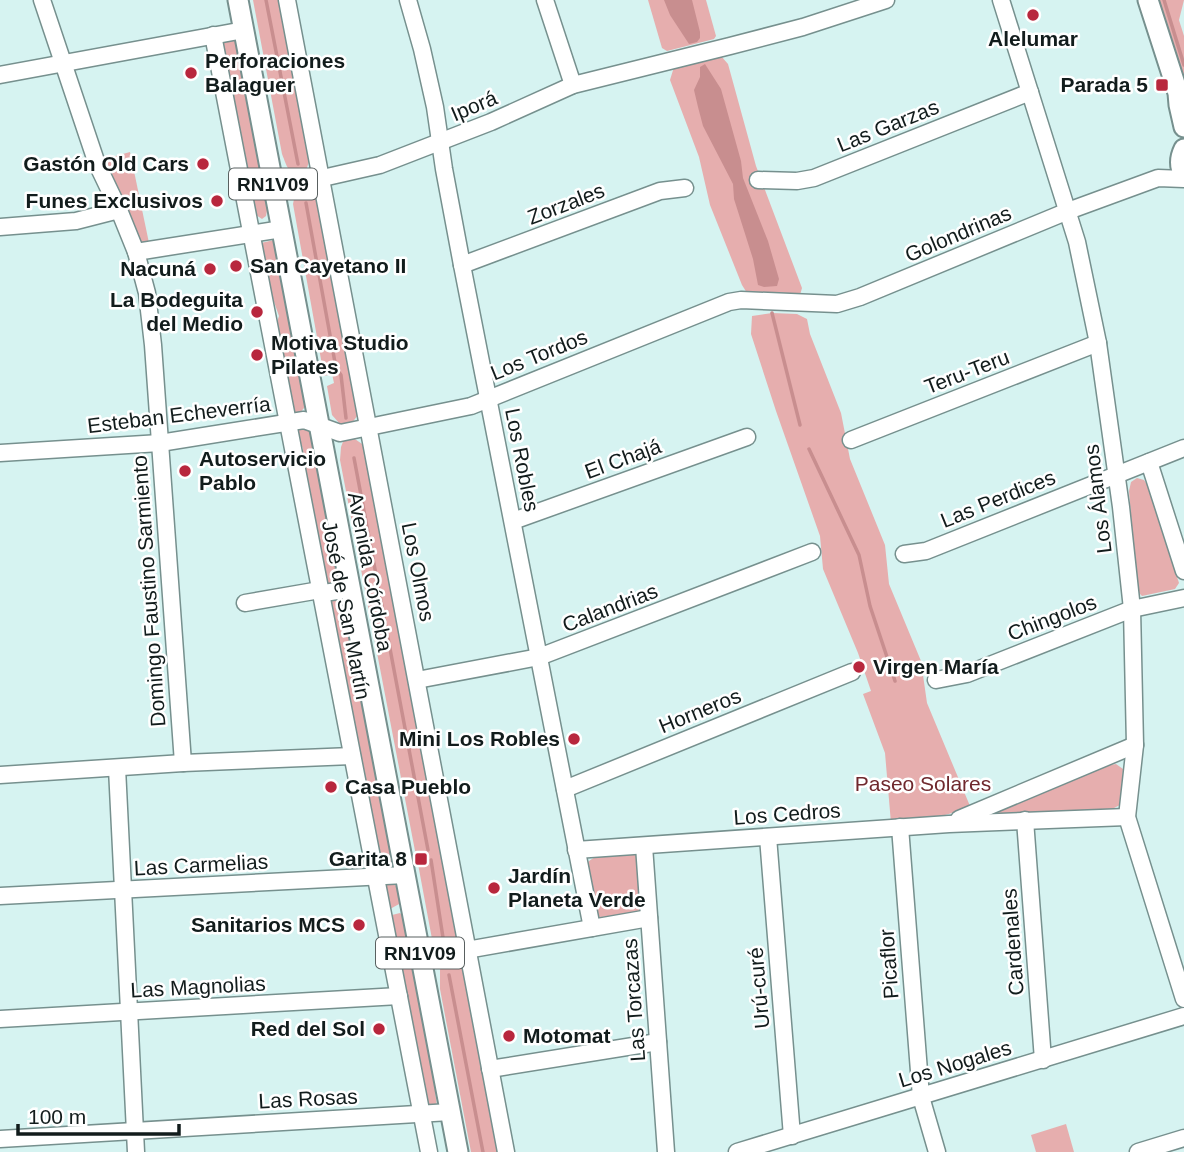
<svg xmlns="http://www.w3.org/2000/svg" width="1184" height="1152" font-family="Arial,sans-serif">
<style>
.green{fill:#e6aeae}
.water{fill:#c88e8f}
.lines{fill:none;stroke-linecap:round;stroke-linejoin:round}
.stream{stroke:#c88e8f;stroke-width:3.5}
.minor-casing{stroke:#76908e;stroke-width:19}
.major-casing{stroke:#76908e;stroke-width:23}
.minor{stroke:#fff;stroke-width:16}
.major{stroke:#fff;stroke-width:19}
.poi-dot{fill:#b8273d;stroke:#fff;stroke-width:2.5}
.labels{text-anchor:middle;stroke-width:5;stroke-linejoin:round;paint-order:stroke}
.shield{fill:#fff;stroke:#596060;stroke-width:2}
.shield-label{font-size:19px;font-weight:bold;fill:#121c1c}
.poi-label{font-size:21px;font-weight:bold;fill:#121c1c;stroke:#fff;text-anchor:end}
.street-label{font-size:21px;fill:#121c1c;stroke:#fff}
.park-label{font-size:21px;fill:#6f282d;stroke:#fff}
</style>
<rect width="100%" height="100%" fill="#d6f3f1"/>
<g class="green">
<path d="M253,0H280L309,162L305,173C288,175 288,169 282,154Z"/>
<path d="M648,0H706L716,36L714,39L667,51L662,48Z"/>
<path d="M1155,0H1184L1179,20L1184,36V90Z"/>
<path d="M234,39L238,52L268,205L266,216L262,219L256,215L223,49V40Z"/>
<path d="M721,56L728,64L756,166L802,288L800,295L747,293L742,285L710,205L699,157L670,80L674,67Z"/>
<path d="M130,152L149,243L142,245L101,160Z"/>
<path d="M306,186L316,191L360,412L352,423L340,424L332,415L327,386L334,383L332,374L324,376L293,204L296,189Z"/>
<path d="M274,240L277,250L304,398V408L299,414L293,412L276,325L279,316L273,299L269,295L261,243Z"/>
<path d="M772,313L797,314L807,319L810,334L841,413L850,459L885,545L889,584L921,661L927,703L970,806C940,819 923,820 891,823L885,753L863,694L871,691L858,653L823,569L820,536L776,411L751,334L752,316Z"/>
<path d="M306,427L311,434L340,579V584L325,586L305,478L303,449L296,429Z"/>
<path d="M352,437L365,446L458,927L456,940L451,946L437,947L432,939L418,864L426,861L424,854L416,856L340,460L341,447L344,439Z"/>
<path d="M1137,478L1144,480L1148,486L1179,583L1175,589L1142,596L1137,591L1129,491L1131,482Z"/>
<path d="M343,597L393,862L390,867H382L378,860L329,600Z"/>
<path d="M1116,764L1123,769L1120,805L1112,809L982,818L1106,766Z"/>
<path d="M636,852L639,855L644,910L635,916L598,917L587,863C598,851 620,854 636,852Z"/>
<path d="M388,882L394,883L398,890L401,903L390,909L392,915L400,913L402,915L432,1066L437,1107L426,1106L384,886Z"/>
<path d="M458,960L464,965L502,1152H471L440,989V970L443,962Z"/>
<path d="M1066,1124L1074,1152H1036L1031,1135Z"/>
</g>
<g class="water">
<path d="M664,0H692L700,32V38L697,42L689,44L670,15Z"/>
<path d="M705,64L721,89L741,161L743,178L768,241L779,279L777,286L764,287L758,285L753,259L734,199L733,184L703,126L698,107L694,90L700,77V67Z"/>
</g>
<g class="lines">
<g class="stream">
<path d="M266,0L298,164"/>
<path d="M1164,0L1184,65"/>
<path d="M306,203L336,368L341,375L346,418"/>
<path d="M772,313L800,425"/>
<path d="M809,449L859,555L870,606L895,681"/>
<path d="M354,458L428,850"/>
<path d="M431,860L444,944"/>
<path d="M449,975L483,1152"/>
</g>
<defs>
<g id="minor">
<path d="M42,0L97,164L119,210L136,252L147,293L153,345L183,763"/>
<path d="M287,0L506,1152"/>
<path d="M408,0L422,49L435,107L444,169L462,265L592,928"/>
<path d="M545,0L573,85"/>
<path d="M1001,0L1077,242L1098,343L1121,507L1132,609L1135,745L1127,817L1184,999"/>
<path d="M213,35L429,1152"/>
<path d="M0,75L244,30"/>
<path d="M758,180L797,181L814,178L1030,92"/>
<path d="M274,189L380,165L491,122L573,85L730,46L803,27L886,0"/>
<path d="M0,227L76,221L119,210"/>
<path d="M136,252L282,229"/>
<path d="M462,265L660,191L685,188"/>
<path d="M851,440L1098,343"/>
<path d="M0,453L160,443L304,420L340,433L471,406L729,302L741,300L837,304L860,297L1068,211L1158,178L1184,179"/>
<path d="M1149,462L1184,571"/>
<path d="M513,521L747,437"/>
<path d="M904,554L926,551L1184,448"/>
<path d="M245,603L314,591L324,593L350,589"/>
<path d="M417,680L539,657L812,552"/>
<path d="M936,680L967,674L1132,609L1184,598"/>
<path d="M117,768L136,1152"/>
<path d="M0,775L183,763L352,756"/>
<path d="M565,789L852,672"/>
<path d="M959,819L1135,745"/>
<path d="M1025,820L1043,1060"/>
<path d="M900,827L921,1097L937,1152"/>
<path d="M768,837L792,1136"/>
<path d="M644,846L666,1152"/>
<path d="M576,850L949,824L1127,817"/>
<path d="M0,896L405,875"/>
<path d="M421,958L649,918"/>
<path d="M0,1019L399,996"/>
<path d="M490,1069L658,1042"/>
<path d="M0,1139L450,1112"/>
<path d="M737,1152L1184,1016"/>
<path d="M1138,1152L1184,1138"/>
</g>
<g id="major">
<path d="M238,0L458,1152"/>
<path d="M1148,0L1178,93L1179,105L1184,127"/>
<path d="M1184,149C1180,157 1179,166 1184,175"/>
</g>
</defs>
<use href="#minor" class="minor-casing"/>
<use href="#major" class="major-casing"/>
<use href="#minor" class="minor"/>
<use href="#major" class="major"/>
</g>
<g class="poi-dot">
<circle cx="1033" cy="15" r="7"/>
<circle cx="191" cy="73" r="7"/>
<rect x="1155" y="78" width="14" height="14" rx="3.5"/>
<circle cx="203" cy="164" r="7"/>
<circle cx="217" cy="201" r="7"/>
<circle cx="236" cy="266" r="7"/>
<circle cx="210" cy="269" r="7"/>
<circle cx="257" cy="312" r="7"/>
<circle cx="257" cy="355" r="7"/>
<circle cx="185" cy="471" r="7"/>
<circle cx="859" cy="667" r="7"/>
<circle cx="574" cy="739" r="7"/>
<circle cx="331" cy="787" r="7"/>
<rect x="414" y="852" width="14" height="14" rx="3.5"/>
<circle cx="494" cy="888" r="7"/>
<circle cx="359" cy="925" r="7"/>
<circle cx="379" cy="1029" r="7"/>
<circle cx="509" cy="1036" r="7"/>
</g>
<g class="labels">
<g class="shield">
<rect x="229" y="168.5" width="88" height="31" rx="5"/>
<rect x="376" y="937.5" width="88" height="31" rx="5"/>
</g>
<g class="shield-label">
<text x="273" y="191">RN1V09</text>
<text x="420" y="960">RN1V09</text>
</g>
<g class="poi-label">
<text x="1033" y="46" text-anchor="middle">Alelumar</text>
<text x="205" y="68" text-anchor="start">Perforaciones<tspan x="205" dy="24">Balaguer</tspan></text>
<text x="1148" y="92">Parada 5</text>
<text x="189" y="171">Gastón Old Cars</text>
<text x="203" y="208">Funes Exclusivos</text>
<text x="250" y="273" text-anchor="start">San Cayetano II</text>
<text x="196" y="276">Nacuná</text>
<text x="243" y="307">La Bodeguita<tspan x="243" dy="24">del Medio</tspan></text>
<text x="271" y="350" text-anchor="start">Motiva Studio<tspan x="271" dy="24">Pilates</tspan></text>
<text x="199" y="466" text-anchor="start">Autoservicio<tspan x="199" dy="24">Pablo</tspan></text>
<text x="873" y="674" text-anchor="start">Virgen María</text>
<text x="560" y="746">Mini Los Robles</text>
<text x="345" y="794" text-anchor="start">Casa Pueblo</text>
<text x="407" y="866">Garita 8</text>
<text x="508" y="883" text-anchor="start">Jardín<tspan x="508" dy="24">Planeta Verde</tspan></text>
<text x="345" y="932">Sanitarios MCS</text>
<text x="365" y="1036">Red del Sol</text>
<text x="523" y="1043" text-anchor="start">Motomat</text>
</g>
<g class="street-label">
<text transform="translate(474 106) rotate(-23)" y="7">Iporá</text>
<text transform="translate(888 126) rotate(-22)" y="7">Las Garzas</text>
<text transform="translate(566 204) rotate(-21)" y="7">Zorzales</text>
<text transform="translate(958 234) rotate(-23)" y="7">Golondrinas</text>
<text transform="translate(539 355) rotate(-22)" y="7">Los Tordos</text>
<text transform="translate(967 372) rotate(-21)" y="7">Teru-Teru</text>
<text transform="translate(179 415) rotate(-7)" y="7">Esteban Echeverría</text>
<text transform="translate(623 459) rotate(-20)" y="7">El Chajá</text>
<text transform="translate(522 460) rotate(79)" y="7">Los Robles</text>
<text transform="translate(998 499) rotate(-22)" y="7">Las Perdices</text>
<text transform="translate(1098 499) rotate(-97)" y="7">Los Álamos</text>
<text transform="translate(370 572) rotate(79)" y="7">Avenida Córdoba</text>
<text transform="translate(418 572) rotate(79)" y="7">Los Olmos</text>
<text transform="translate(149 591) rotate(-94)" y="7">Domingo Faustino Sarmiento</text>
<text transform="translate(610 608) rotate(-21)" y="7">Calandrias</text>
<text transform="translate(346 610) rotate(79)" y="7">José de San Martín</text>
<text transform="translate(1052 618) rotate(-21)" y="7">Chingolos</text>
<text transform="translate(700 711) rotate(-22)" y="7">Horneros</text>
<text transform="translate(787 814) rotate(-4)" y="7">Los Cedros</text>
<text transform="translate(201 865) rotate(-3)" y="7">Las Carmelias</text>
<text transform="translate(1013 942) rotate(-94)" y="7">Cardenales</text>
<text transform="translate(889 964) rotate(-94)" y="7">Picaflor</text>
<text transform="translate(198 987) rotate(-3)" y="7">Las Magnolias</text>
<text transform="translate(759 988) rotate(-95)" y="7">Urú-curé</text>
<text transform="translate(634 1000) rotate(-94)" y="7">Las Torcazas</text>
<text transform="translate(955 1064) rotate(-17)" y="7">Los Nogales</text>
<text transform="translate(308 1099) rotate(-3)" y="7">Las Rosas</text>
</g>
<g class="park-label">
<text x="923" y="791">Paseo Solares</text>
</g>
</g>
<path d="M18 1124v10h161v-10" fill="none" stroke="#121c1c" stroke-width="3.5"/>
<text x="28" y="1124" font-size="21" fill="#121c1c" stroke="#ffffff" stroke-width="5" paint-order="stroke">100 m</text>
</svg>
